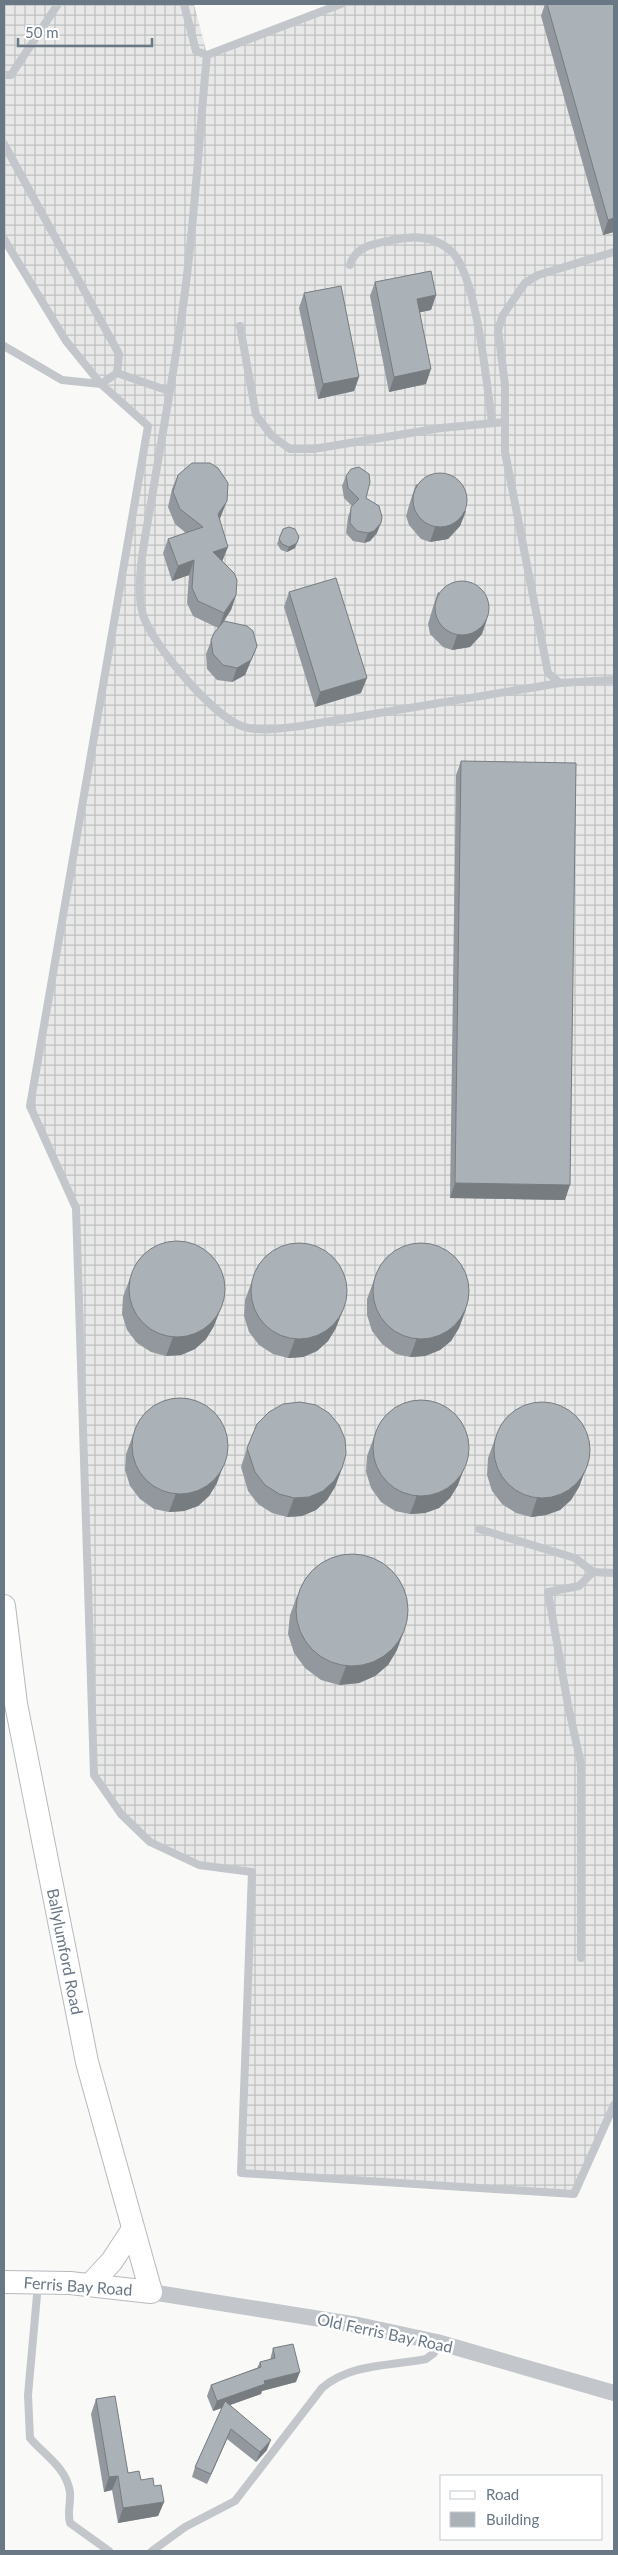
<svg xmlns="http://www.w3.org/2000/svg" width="618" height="2555" font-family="Lato,sans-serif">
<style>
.industrial{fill:url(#industrial-grid)}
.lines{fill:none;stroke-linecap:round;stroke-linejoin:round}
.secondary-casing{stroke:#b5babe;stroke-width:24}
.lane{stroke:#c3c6ca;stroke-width:8}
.street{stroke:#c3c6ca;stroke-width:16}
.secondary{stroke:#fff;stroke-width:22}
.wall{fill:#92989d}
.shaded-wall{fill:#777c80}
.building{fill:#aab1b7;stroke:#777c80}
.labels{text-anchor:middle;stroke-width:5;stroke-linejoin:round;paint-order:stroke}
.street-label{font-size:16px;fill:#6a7885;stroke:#fff}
</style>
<defs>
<pattern id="industrial-grid" width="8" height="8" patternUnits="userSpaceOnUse" patternTransform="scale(1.25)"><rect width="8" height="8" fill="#e7e8e7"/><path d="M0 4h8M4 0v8" fill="none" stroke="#bfc1c1"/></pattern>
</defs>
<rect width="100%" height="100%" fill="#f9f9f7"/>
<path class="industrial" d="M4,4H194L207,54L332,4H614V2105L574,2194L241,2173L252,1873L199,1865L150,1842L121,1814L94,1775L76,1208L30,1106L148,426L66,341L4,239Z"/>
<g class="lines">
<defs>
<g id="secondary">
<path id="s1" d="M4,1606L16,1704L87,2062L151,2292L70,2283L4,2282"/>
<path d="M90,2285L112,2261L133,2229"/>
</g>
</defs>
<use href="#secondary" class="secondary-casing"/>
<g class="lane">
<path d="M184,4L196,51L207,55L341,4"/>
<path d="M207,55C199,136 195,218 184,299C175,367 162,435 151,503C146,534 134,585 143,615C152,644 211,713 239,725C257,733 282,728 301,726L560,683"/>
<path d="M4,75H11L58,4"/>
<path d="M4,144L119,354L117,373L101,384L62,380L4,346"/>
<path d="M4,239L66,341L101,384L148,426L30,1106L76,1208L94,1775L121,1814L150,1842L199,1865L252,1872L241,2173L574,2194L614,2105"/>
<path d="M614,252L538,275L525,283L503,315L498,330L505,385V452L548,673L560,683L614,680"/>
<path d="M350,265C356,245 375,244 393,240C414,235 436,236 453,253C477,279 487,386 492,423"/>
<path d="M240,326L256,415L272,436L290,449H313L441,428L505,422"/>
<path d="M117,373L169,391"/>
<path d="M479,1529L575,1558L593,1572L614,1573"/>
<path d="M581,1958V1764L568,1705L548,1592L579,1586L593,1572"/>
<path d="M38,2284L28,2395L30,2438C45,2456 66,2467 70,2492C71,2503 67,2512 70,2523L109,2551"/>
<path d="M152,2551L185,2527L235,2501L322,2388C351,2363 391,2366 426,2359L434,2353L437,2342"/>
</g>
<path class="street" d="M151,2292L358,2325L437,2342L614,2393"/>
<use href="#secondary" class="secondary"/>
</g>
<g class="wall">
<path d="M545,4H614V232L603,235L541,16Z"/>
<path d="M375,282L436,295L431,310L420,312L426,384L389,392L370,296Z"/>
<path d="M304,293L359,377L354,391L318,399L299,308Z"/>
<path d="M178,475L221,516L220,519L222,561L236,595L231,610L222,624L257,646L245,675L232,682L217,680L207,669L206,654L214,633L218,628L193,616L187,603L189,575L172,581L163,553L168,539L186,533L175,524L168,507L172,489Z"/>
<path d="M346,476L366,498L377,533L370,541L364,543L353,541L346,533L348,517L352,506L344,498L342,486Z"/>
<path d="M416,484L466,511L460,526L448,539L430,542L421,539L409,525L406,516L411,499Z"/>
<path d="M283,529L295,548L287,552L281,550L277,544Z"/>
<path d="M289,592L361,693L315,707L284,607Z"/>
<path d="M438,592L487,619L482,634L470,647L452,650L443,647L430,634L428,624L433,607Z"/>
<path d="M461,761L565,1200L450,1198L456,775Z"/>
<path d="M130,1278L214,1326L206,1339L195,1349L181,1355L166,1356L151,1352L137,1343L127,1330L122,1314L123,1297Z"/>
<path d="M374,1280L466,1309L459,1328L451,1341L440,1350L425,1356L410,1357L396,1354L382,1344L372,1331L367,1315V1299Z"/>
<path d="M252,1281L336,1328L328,1341L317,1351L303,1357L288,1358L273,1354L259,1345L249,1332L244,1316L245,1300Z"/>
<path d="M133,1435L217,1483L209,1496L198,1506L184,1511L169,1512L154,1509L140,1499L130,1486L125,1470L126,1454Z"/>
<path d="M374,1437L458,1485L450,1498L439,1508L425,1513L410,1514L395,1511L381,1502L371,1488L366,1472L367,1456Z"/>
<path d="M495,1439L586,1468L579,1487L571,1500L560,1510L546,1515L531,1517L516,1513L502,1504L492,1491L487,1475L488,1458Z"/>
<path d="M247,1448L342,1468L335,1487L327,1500L316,1510L302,1516L287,1517L272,1513L258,1504L248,1491L241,1467Z"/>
<path d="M297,1596L397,1650L388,1665L375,1676L359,1683L339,1685L321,1680L305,1668L294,1653L288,1634L290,1615Z"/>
<path d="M273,2348L296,2382L262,2391L261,2394L230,2405L267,2450L256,2462L227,2439L207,2484L192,2477L195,2467L222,2408L213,2411L207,2396L211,2385L257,2368L260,2362L270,2360Z"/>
<path d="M96,2399L128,2473L154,2486L164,2502L158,2516L118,2523L112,2490L104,2492L91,2414Z"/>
</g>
<g class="shaded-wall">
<path d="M614,218V232L603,235L608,220Z"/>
<path d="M436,295L431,310L412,314L417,299Z"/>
<path d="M431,369L426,384L389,392L394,377Z"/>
<path d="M359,377L354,391L318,399L323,384Z"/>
<path d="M227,501L221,516L213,529L218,514Z"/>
<path d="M466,511L460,526L448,539L430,542L435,527Z"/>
<path d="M381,523L377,533L370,541L364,543L368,533Z"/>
<path d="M297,543L295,548L287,552L289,547Z"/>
<path d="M228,547L222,562L213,552Z"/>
<path d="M194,560L189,575L172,581L178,566Z"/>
<path d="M236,595L231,610L219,628L224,613Z"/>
<path d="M487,619L482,634L470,647L452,650L457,635Z"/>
<path d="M257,646L245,675L232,682L237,668Z"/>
<path d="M367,678L361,693L315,707L320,692Z"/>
<path d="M455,1183L570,1185L565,1200L450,1198Z"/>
<path d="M221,1308L214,1326L206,1339L195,1349L181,1355L166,1356L173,1337Z"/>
<path d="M466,1309L459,1328L451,1341L440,1350L425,1356L410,1357L417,1338Z"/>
<path d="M343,1310L336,1328L328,1341L317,1351L303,1357L288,1358L295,1339Z"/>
<path d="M224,1464L217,1483L209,1496L198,1506L184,1511L169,1512L176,1493Z"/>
<path d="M465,1466L458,1485L450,1498L439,1508L425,1513L410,1514L417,1495Z"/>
<path d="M342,1468L335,1487L327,1500L316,1510L302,1516L287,1517L294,1498Z"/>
<path d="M586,1468L579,1487L571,1500L560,1510L546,1515L531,1517L537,1498Z"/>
<path d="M404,1631L397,1650L388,1665L375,1676L359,1683L339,1685L346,1666Z"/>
<path d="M300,2372L296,2382L262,2391L261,2394L213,2411L217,2401L264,2381Z"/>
<path d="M231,2429L227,2439L207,2484L211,2474Z"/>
<path d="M271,2440L267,2450L256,2462L260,2452Z"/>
<path d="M118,2476L112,2490L104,2492L109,2477Z"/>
<path d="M164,2502L158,2516L118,2523L123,2508Z"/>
</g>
<g class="building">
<path d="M547,4H614V218L608,220Z"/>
<path d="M431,271L436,295L417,299L431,369L394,377L375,282Z"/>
<path d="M341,286L359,377L323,384L304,293Z"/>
<path d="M192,463H210L218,468L228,483L227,501L218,514L228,547L213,552L234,573L237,580L236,595L224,613L198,601L192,588L194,560L178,566L168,539L203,527L180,509L173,492L178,475Z"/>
<path d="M359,467L369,474L370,482L366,498L379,506L382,517L381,523L374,531L368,533L357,531L350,523L351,507L359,499L348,488L346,476L351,469Z"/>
<circle cx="440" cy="500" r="27"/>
<path d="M289,527L295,529L299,537L297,543L289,547L282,544L279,539L283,529Z"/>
<path d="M336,578L367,678L320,692L289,592Z"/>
<circle cx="462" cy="608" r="27"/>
<path d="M224,621L247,626L253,631L257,646L251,660L237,668L223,665L213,654L211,640L214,633Z"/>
<path d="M461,761L576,763L570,1185L455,1183Z"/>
<circle cx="177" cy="1289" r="48"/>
<circle cx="421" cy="1291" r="48"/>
<circle cx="299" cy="1291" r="48"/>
<circle cx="180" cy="1446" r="48"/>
<circle cx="421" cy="1448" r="48"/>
<path d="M300,1402L316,1405L329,1413L339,1425L345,1439L346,1454L342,1468L334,1481L323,1491L309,1497L294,1498L279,1494L265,1485L255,1472L247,1448L257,1424L269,1412L283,1404Z"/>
<circle cx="542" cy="1450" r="48"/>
<circle cx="352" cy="1610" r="56"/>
<path d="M293,2344L300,2372L264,2381L265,2384L217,2401L211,2385L261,2367L260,2362L275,2358L273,2348Z"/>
<path d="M115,2396L128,2473L139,2471L141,2480L153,2478L154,2486L161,2485L164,2502L123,2508L118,2476L109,2477L96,2399Z"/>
<path d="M225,2401L271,2440L260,2452L231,2429L211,2474L195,2467Z"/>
</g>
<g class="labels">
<g class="street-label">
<text dy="6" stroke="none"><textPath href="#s1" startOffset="351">Ballylumford Road</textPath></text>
<text transform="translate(78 2286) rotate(4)" y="6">Ferris Bay Road</text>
<text transform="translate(385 2333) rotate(12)" y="6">Old Ferris Bay Road</text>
</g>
</g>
<rect width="618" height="2555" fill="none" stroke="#6a7885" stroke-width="10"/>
<rect x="440" y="2475" width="162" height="65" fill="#ffffff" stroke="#c3c9ce"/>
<rect x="450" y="2491" width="25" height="8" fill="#ffffff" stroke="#c3c9ce"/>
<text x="486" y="2500" font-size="15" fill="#6a7885">Road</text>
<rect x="450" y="2512" width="25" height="15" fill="#aab1b7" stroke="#c3c9ce"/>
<text x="486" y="2525" font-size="15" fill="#6a7885">Building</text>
<path d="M18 38v8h134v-8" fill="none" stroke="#6a7885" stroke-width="2.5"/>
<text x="25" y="38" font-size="15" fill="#6a7885" stroke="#ffffff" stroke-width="4" paint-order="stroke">50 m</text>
</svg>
